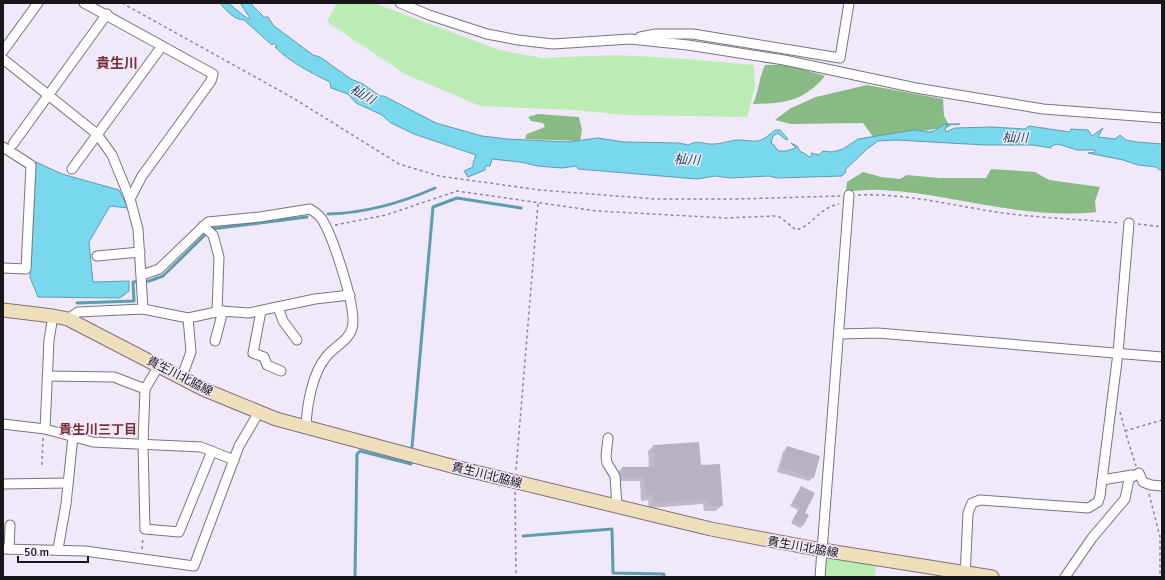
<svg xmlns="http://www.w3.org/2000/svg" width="1165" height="580" font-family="Signika,'Noto Sans JP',sans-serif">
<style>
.green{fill:#baecb4}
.forest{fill:#88ba83}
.water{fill:#79d7ee;stroke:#5c9daf}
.shadow{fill:#0003}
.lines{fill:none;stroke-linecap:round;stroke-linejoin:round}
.stream{stroke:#5c9daf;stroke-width:3}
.building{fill:#b8b1c1}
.minor-casing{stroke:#7a7382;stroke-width:11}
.secondary-casing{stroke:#7a7382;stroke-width:15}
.path{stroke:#8d8793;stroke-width:1.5;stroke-dasharray:3 3;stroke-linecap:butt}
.minor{stroke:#fff;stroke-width:9}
.secondary{stroke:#eedeb9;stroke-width:13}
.labels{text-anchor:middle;stroke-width:3;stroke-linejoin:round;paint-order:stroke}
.street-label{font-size:12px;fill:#18151b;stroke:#f1e9fa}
.water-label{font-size:13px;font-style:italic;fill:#1e4953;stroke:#f1e9fa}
.neighbourhood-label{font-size:13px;font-weight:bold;fill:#762f33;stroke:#f1e9fa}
.quarter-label{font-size:14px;font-weight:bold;fill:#762f33;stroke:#f1e9fa}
</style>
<rect width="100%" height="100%" fill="#f1e9fa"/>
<g class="green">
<path d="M337,3H374L499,50L542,58L614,55L673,58L754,65L755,86L747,117L626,115L573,110L480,106L405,74L327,22Z"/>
<path d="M826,554L876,563L875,577H824Z"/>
</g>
<g class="forest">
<path d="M765,65H788L825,76C803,102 785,103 753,104C759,91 759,77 765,65Z"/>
<path d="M867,85L943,99L944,116L950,127L874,138L863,123L791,124L775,120L791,108L816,97Z"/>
<path d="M538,114L579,117L582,130L580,141L525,139L527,134L545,127L543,123L531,121L528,117Z"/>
<path d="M991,169L1035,172L1049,180L1100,187L1095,201L1096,212C1024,220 954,194 882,190C870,189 858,191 846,191L847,182L863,172L881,177L900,179L907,175L939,178H986Z"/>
</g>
<g class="water">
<path d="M220,3H228L248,19L250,18L240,3H250L264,17H268L274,26L313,55L320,57L351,79L363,84L380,96H384L436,123L482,136L507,139L568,142L598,138L624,142L679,143L688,145C700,139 703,145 714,144C721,144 729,141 736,140C757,140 757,146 775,130H780L788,139L786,140L778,133L773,136L771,143L774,145L778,151H786L796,148L791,143L797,146L800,151L810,157L812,155L811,153L819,155L823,151L832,152L843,149L858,139L914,130L929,132L934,131L945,124H960L947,125L945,129L946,132L955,128L992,127L1025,129L1029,126L1070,132L1071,129L1088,130L1092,136L1103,128L1098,137L1115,139L1120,135L1126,140L1137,142L1162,144V171L1156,167L1138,165L1123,160L1088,153L1096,152L1095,150H1077L1058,144L1051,146V148L1033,145H985L896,140L878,141L867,149L845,170L846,172L842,176L777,178L769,176L730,178L715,176L697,179L578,169L577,166L562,168L538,166L520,162L492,159L490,166H485V170L468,177L464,171L473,167V163L476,155L414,134L391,123L382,115L356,103L348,94L331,88L330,82C311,73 290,62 275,47L277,46L274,43L272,45L244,20C234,20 226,10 220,3Z"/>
<path d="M36,162L62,174L119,190L128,208L110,206L89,242L93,282L129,281V291L120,298L38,297L30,277Z"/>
</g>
<g class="shadow">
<path d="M653,446L700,466L722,505L716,511H704L703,504L649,508L648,500L641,501L640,481H617V473L622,468H649L648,451Z"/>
<path d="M787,447L813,477L809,481L777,472L783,452Z"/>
<path d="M801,487L804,513L803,525L800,528L791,523L798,510L790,506Z"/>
</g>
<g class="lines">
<g class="stream">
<path d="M328,214C366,213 401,203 435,188"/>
<path d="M77,303L134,301L133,282L149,281L163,276L211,229L307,217"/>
<path d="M412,447L433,207L457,198L521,208"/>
<path d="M523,536L612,529L613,573L664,574V577"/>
<path d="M355,577L357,454L360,451L411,464V462"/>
</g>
</g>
<g class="building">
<path d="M699,442L701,465L720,464L723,506H709L708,499L654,503L653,495L646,496L644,477H622V467H654L653,445Z"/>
<path d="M787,446L820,456L814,478L781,468Z"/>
<path d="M801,486L815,493L805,513L809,515L803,526L793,520L800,508L792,503Z"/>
</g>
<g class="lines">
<defs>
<g id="minor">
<path d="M84,3L213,74L211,81L142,176L130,199"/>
<path d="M400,3L429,15L487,34L518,40L553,44L630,39L688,45L784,60L916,88L1043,109L1162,118"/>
<path d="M640,37L656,34H693L840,58L849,3"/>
<path d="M3,51L38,3"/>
<path d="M3,59L97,134L112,155L130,199L138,229L143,309"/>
<path d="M13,144L107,14"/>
<path d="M3,147L31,165L26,269L3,268"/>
<path d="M72,169L162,46"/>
<path d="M203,226L213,235L219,257L217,312"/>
<path d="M97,256L140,252"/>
<path d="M142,275L159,269L208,222L260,217L310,209C315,212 320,215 323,221C333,238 358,311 352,328C349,341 333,347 326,357C312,374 307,405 306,426"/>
<path d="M278,307L283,321L297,340"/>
<path d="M261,311L253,353L264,357L267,365L281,371"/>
<path d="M68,319L78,312L143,309L188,318L221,311L249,313L315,299L350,295"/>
<path d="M839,334L878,333L1162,357"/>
<path d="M215,341L223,311"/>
<path d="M158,367L145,389L143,444L145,529L179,532L212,451"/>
<path d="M48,376L114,377L145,389"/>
<path d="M181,379L191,352L188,318"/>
<path d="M3,424L45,429L93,442L201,447L234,460"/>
<path d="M45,429L49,340L53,316"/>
<path d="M608,438L606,456L607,463L615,476L617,507"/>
<path d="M1102,480L1132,475"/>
<path d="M3,484L68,483"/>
<path d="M3,549L85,551L194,566L239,446L259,412"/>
<path d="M9,549L10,525"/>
<path d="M58,549L66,504L73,436"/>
<path d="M820,577L849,195"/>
<path d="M965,577L968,513L972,503L980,500L1088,508L1098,502L1100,496L1118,353L1129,223"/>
<path d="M1065,577L1092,538L1125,499L1129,479L1139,473L1143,482L1151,485L1162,486"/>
</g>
<path id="secondary" d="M3,310L53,316L68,319L203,389L276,419L459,468L711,529L822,550L992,577"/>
</defs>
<use href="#minor" class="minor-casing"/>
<use href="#secondary" class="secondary-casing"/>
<g class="path">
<path d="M122,3L293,98L399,164L439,176L540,190L655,199H737L840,196"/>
<path d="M858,195C905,193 950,205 996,212C1037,218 1079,219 1120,223"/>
<path d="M1138,224L1162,227"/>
<path d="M335,225L386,215L457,191L597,211L726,218L774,216L780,217L796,230C811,227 820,207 839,204"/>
<path d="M1120,412L1128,441L1136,466"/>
<path d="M1125,431L1162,420"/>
<path d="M42,465L43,437"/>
<path d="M516,470L538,203"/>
<path d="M515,492L516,577"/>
<path d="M1149,494L1160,537V577"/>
<path d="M142,549L143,537"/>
</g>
<use href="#minor" class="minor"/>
<use href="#secondary" class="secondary"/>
</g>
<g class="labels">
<g class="street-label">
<text transform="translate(180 376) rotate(27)" y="4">貴生川北脇線</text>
<text transform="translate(487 475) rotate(14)" y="4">貴生川北脇線</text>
<text transform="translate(803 547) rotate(10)" y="4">貴生川北脇線</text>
</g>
<g class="water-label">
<text transform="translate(363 94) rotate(30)" y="5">杣川</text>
<text transform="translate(1015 137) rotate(1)" y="5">杣川</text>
<text transform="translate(687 159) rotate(3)" y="5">杣川</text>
</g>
<g class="neighbourhood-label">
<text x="98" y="434">貴生川三丁目</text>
</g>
<g class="quarter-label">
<text x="117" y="68">貴生川</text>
</g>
</g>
<rect width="1165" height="580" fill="none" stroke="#18151b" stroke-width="8"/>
<path d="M18 556v6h70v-6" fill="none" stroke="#18151b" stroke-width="2"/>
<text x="24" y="556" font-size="12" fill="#18151b" stroke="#f1e9fa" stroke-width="3" paint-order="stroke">50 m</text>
</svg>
